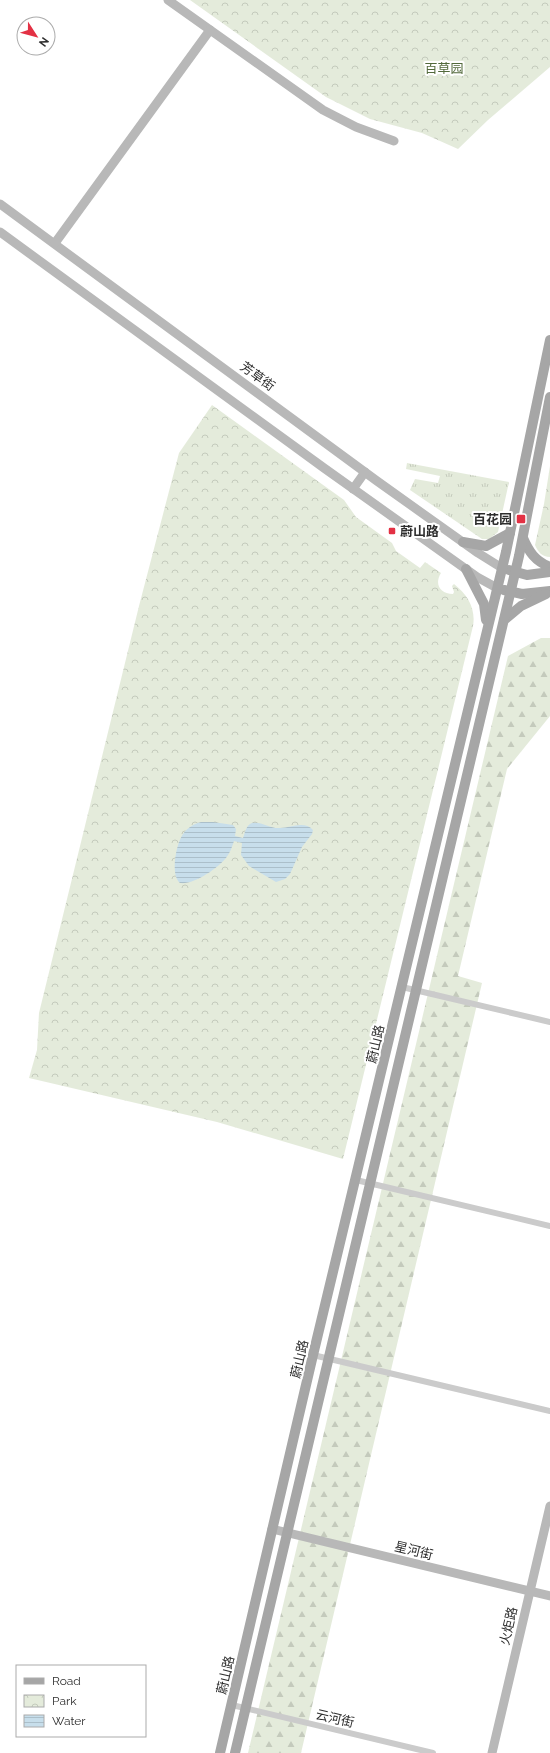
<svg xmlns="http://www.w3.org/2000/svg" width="550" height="1753" font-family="Raleway,'Noto Sans SC',sans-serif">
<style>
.grass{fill:url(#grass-tufts)}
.forest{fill:url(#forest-firs)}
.park{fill:url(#park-crowns)}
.water{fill:url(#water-rules)}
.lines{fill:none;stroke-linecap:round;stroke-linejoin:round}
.street{stroke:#cbcbcb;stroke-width:6}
.secondary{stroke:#b8b8b8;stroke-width:9}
.primary{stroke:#a6a6a6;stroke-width:10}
.poi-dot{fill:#e33144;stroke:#fff;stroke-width:1.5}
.labels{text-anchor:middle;stroke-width:4;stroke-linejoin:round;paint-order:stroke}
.park-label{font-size:13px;fill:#52693b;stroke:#fff}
.street-label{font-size:13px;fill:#2e2e2e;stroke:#fff}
.poi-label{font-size:13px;font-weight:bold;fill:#2e2e2e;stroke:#fff;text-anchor:end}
</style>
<defs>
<pattern id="grass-tufts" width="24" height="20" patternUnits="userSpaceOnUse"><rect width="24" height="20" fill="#e4ebdb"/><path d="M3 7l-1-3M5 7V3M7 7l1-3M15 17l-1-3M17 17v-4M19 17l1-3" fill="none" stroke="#c4cabc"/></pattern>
<pattern id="forest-firs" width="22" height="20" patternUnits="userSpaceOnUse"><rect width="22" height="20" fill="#e4ebdb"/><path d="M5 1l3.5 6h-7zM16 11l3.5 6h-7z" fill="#c4cabc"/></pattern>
<pattern id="park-crowns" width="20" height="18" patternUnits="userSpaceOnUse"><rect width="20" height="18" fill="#e4ebdb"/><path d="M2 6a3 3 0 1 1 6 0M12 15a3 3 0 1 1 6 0" fill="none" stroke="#c4cabc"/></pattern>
<pattern id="water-rules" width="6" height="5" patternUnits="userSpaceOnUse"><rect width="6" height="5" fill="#c7deeb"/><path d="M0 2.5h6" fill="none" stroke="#abbfca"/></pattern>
</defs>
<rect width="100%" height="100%" fill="#fff"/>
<path class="grass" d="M407,463L509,482L498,532L489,539H482L410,490L415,479L438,483L440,476L406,469Z"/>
<path class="forest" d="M541,638H550V716L507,769L458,976L482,983L301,1753H248L508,656Z"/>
<g class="park">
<path d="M190,0H550V67L488,120L458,149L422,133L370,119L326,97Z"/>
<path d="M212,405L344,500L356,517L392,543L396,551L420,568L425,562L441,573C434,584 440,594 453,594L454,592L452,586L454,584C468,595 476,609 473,626L343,1159L217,1122L29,1078L37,1050L39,1013L139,606L179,453Z"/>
<path d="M550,466V557C542,557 538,552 535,545L544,504Z"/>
</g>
<path class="water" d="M201,822H213L233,825L236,829L235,836L243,838C245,833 246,825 252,823C261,821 271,829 280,828C291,828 304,820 313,830L312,834L302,847L290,874L285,879L276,882L249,866L241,855L242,843L234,841C232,847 230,853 226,858C218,868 194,885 180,883C170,875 176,844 183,834C188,827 194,824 201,822Z"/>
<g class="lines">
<g class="street">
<path d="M402,987L550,1022"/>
<path d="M356,1180L550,1226"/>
<path d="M313,1355L550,1411"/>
<path d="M232,1705L433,1753"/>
</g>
<g class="secondary">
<path d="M168,0L323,110L356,127L394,141"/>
<path d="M0,204L377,481L478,553L502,568"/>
<path d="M0,232L324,468L477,577L497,588"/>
<path d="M55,243L210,30"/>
<path d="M353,489L365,472"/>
<path d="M272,1529L550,1596"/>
<path d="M492,1753L550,1506"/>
</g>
<g class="primary">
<path d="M523,538C529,552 535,561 550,567"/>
<path d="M463,542L486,546L510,533"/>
<path d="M466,569L484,604L486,620"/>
<path d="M509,570L527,575L550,572"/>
<path d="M504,590L522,594L550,591"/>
<path d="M504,620L521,606L546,594"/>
<path d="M220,1753L313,1355L506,552L550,340"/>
<path d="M235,1753L519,556L550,397"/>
</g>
</g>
<g class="poi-dot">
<rect x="516" y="514" width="10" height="10" rx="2"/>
<rect x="388" y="527" width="8" height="8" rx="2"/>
</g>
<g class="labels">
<g class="park-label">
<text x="444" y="73">百草园</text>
</g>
<g class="street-label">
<text transform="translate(258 376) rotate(36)" y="5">芳草街</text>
<text transform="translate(375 1044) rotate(-77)" y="5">蔚山路</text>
<text transform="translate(299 1359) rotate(-77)" y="5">蔚山路</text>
<text transform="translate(414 1550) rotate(14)" y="5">星河街</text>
<text transform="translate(508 1626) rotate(-77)" y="5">火炬路</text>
<text transform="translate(225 1675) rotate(-77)" y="5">蔚山路</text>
<text transform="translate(335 1718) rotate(13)" y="5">云河街</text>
</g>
<g class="poi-label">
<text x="512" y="524">百花园</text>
<text x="400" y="536" text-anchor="start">蔚山路</text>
</g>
</g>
<rect x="16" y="1665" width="130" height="72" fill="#ffffff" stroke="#ababab"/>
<rect x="24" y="1678" width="20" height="6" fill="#a6a6a6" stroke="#ababab"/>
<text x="52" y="1685" font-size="12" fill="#2e2e2e">Road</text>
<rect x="24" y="1695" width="20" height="12" fill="url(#park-crowns)" stroke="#ababab"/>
<text x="52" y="1705" font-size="12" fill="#2e2e2e">Park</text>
<rect x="24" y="1715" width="20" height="12" fill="url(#water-rules)" stroke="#ababab"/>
<text x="52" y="1725" font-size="12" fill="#2e2e2e">Water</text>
<g transform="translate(36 36) rotate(126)"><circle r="19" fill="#ffffff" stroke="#ababab"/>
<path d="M0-3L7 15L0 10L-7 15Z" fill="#e33144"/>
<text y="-6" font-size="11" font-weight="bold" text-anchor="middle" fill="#2e2e2e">N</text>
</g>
</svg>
